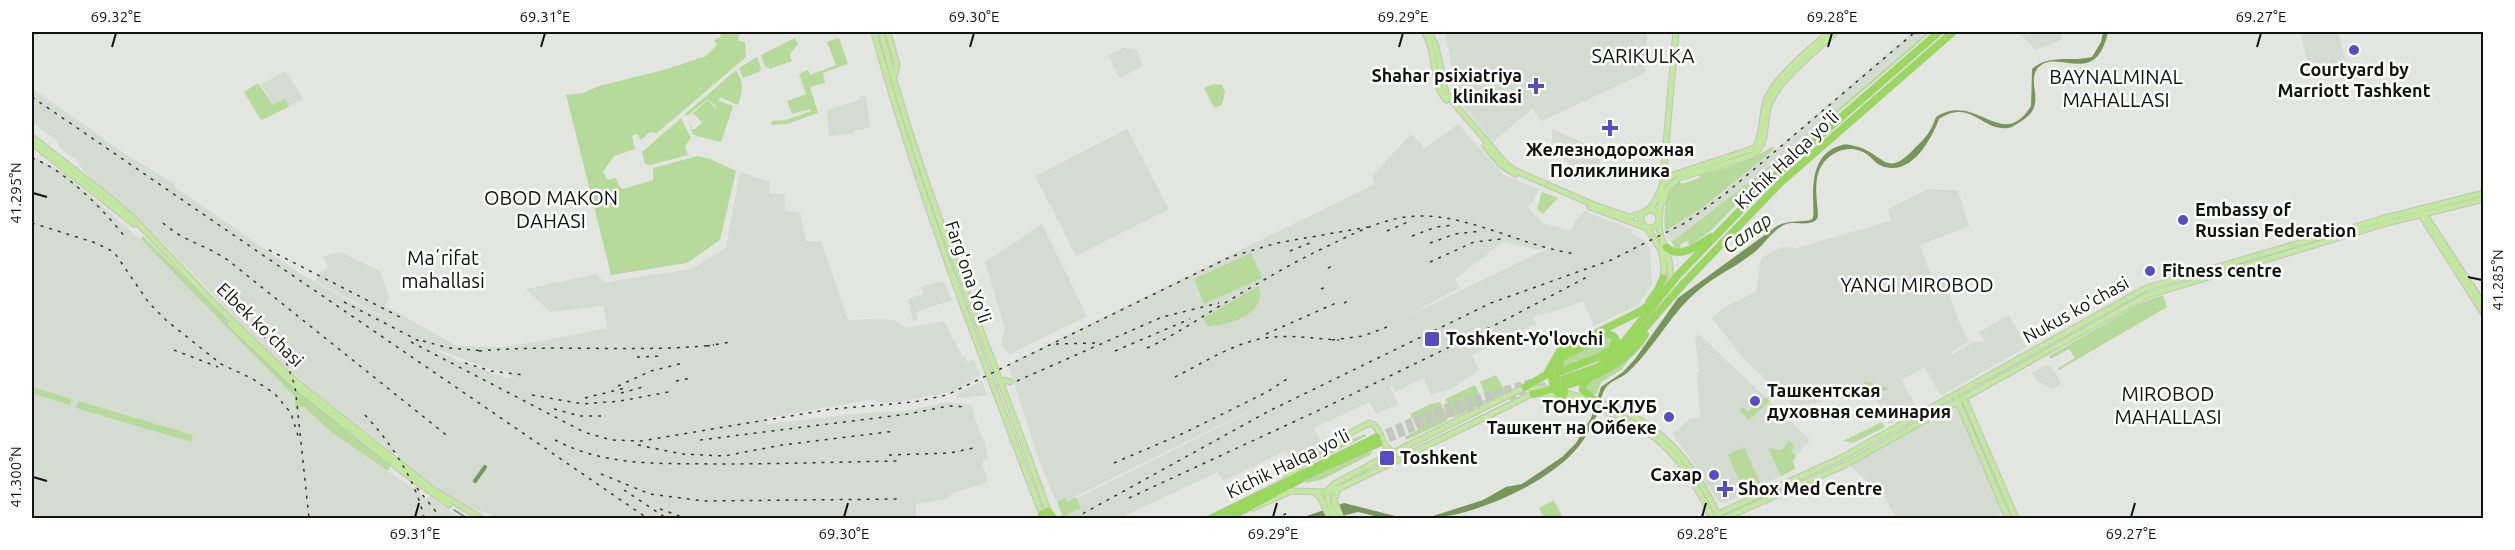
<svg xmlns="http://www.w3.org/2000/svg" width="2515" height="550" font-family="Ubuntu,sans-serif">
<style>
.built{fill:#d4dbd0;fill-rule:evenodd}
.green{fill:#b6da99}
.water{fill:#769759}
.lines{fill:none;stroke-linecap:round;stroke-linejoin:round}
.stream{stroke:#769759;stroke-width:1.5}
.canal{stroke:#769759;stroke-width:4}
.highway-tunnel{stroke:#c4c6c2;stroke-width:7;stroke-dasharray:7 3.5;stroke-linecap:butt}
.major-casing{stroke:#c1c2c1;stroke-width:7}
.highway-casing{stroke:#c1c2c1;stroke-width:8}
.major{stroke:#c2e89e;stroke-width:5}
.highway{stroke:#9ad85d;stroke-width:7}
.rail{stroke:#373835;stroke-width:1.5;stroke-dasharray:3 6;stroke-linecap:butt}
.ticks{fill:none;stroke:#121311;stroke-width:2}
.poi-dot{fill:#574cc4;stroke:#fff;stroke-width:2}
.labels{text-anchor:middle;stroke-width:5;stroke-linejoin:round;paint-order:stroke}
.poi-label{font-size:18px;font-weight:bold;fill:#121311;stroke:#fff;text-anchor:start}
.street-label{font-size:18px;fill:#121311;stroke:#fff}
.neighbourhood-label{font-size:20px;fill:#121311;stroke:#fff}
.water-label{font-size:20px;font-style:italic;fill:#22380a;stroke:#fff}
.neatline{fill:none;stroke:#121311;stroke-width:2}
.ticks-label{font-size:15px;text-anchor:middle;fill:#121311}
</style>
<rect width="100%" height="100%" fill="#e3e5e1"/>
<g class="built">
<path d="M1445,32H1647L1645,73L1542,121L1532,109L1493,142L1458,100Z"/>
<path d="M1912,32H1928L1788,152L1706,218L1672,242L1669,240L1665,231L1702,208L1779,147Z"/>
<path d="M2017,32H2062L2061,40L2036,50Z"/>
<path d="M2300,32H2338L2346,64L2311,74Z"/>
<path d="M1123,48L1136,49L1143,66L1120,78L1108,55Z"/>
<path d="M286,71L303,99L277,112L261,84Z"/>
<path d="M32,88L125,154L173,183L176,188L301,274L355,304L410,331L315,281L319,274L328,267L323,256L341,252L380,271L389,297L385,306L457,346L501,347L536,342L607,328L604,306L550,312L526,289L596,274L605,282L692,269L726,247L740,172L770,182L769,193L785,195V211L800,213L806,241H821L848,320L884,319L897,321L906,328L944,321L962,356H965L967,362L974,359L980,375L955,391L900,402L876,403L875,399L767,418V424L860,413L906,411L948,402L971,405L982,439H984L988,460L982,462L988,482L951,494L948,499L916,504V518H499L461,504L439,490L401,461L395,450L392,452L293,374L291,367L287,369L270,353L145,225L83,171L79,162L59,147L58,142L32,122ZM428,340L436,343L434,348L487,368L510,372V377L517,378H506L464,363L434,349L435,344Z"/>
<path d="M859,96H866L870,128L854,131L853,134L829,136L827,110L859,100Z"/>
<path d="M1458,124L1504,175L1538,189L1533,202L1528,207L1542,223L1571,231L1575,221L1585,211L1633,230L1632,234L1645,241L1650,249L1652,284L1638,305L1594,326L1583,301L1550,313L1533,316L1536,324L1472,355L1479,370L1453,388L1431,395L1423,378L1395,392L1392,385L1390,387L1398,404L1376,414L1370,402L1314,428L1321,443L1289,458L1286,451L1223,481L1218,472L1120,518H1061L1081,508L1077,498L1247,413L1274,391L1247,412L1058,505L1039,460L1008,364L1375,184L1372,176L1411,134L1423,145L1422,147L1424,149ZM1503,242L1539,250L1548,246L1551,247L1401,319L1459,288L1455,279Z"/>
<path d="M1127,129L1169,209L1076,256L1035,176Z"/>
<path d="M1552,129L1602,151L1597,177L1568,167L1569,162L1553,154Z"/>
<path d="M32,156L63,172L156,253L295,397V408L303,406L331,432L412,488L415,486L425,500L430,496L459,518H32Z"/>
<path d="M1928,189L1958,190L1969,226L1920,245L1934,283L1945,282L1956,314L1969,342L1951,352L1953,354L1972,343L1984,341L1979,332L2009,315L2026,347L1941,396L1924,367L1902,380L1917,408L1889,424L1875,396L1870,398L1868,395L1839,398V395L1829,397L1827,395L1821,397L1822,402L1793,406L1743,358L1712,318L1726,306L1756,292L1761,259L1772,251L1784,247L1797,248L1891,221L1888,209Z"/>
<path d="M1042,224L1087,316L1010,354L1001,345L1005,329L985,262Z"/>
<path d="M940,282L945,283L952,300L916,312L918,319L913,321L908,299L923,294L921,286Z"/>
<path d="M1699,334L1810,440L1794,458L1792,464L1795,469L1726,502L1720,503L1716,499L1690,458L1672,434L1690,419L1700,417L1697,373L1699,371L1695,338Z"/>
<path d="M2045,365L2051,367L2060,381V385L2053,389L2037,381L2032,373Z"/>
<path d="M982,381L987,395L956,398L957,394Z"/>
<path d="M1957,402L2005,513L1986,518H1896L1885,497L1847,463Z"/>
</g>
<g class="green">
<path d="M719,32H739L738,41L745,42L746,57L657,133L650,132L641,140L637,134L632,136L635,149L614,156L603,172L607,180L616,178L619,186L623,189L653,180V168L698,156L710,159L736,171L720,240L687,263L611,275L566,95L583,93L599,86L667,69L706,56L717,45L714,40L721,37Z"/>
<path d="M1928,32H1931L1784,159L1742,198L1714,228L1690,246L1687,241L1681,244L1679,250H1676L1672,242L1788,152Z"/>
<path d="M795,38L798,44L790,54L792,61L770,69L765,66L761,55Z"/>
<path d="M839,38L848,64L823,73L825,83L810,87L818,113L787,124L771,125L772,121L786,120L811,111L810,109L792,114L787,101L806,94L799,74L808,70L810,75L836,65L827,42Z"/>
<path d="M757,57L761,68L759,72L743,78L739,68Z"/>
<path d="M736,70C744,82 743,91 738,105L720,97L719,101L733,106L721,142L693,135L688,119L692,129H695L717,108L708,99L687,116L685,114Z"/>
<path d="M258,83L273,105L285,99L289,107L261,120L244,92Z"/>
<path d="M1214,84L1222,85L1225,92L1222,105L1214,108L1204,88Z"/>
<path d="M708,100L716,109L702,122L693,113Z"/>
<path d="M681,118L691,138L685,146L688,155L650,165L645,164L642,152Z"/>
<path d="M1772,147L1774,149L1764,158L1702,208L1665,231C1664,211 1663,195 1680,181L1681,184L1700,178L1699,174C1719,172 1755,158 1772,147Z"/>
<path d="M1542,192L1558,198L1543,214L1537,209Z"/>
<path d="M143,236L288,382L391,464L388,471L331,432L303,406L295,409V397L141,239Z"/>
<path d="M1251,253L1262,278L1204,304L1194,279Z"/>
<path d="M1258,286C1270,312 1229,326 1208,326L1203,318Z"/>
<path d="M2163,295L2167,307L2059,370L2058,368L2075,358L2069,349L2051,359L2049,356L2143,302Z"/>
<path d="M1608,337L1614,342L1607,350L1561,368L1564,358Z"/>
<path d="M1632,356L1621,370L1601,382L1596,395L1587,392L1585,388L1589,381L1619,366Z"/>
<path d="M1496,375L1506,392L1453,418L1445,399L1475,385L1483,401L1487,399L1480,382Z"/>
<path d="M1865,381L1889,388L1874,396L1872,392H1868V395L1839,398V395H1846V392L1862,393Z"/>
<path d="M33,387L71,399L70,405L32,393Z"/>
<path d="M1766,397L1770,401L1749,420L1739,410L1742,407L1748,412Z"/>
<path d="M78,401L193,435L191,442L76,408Z"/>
<path d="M1440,402L1448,417L1447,421L1406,440L1405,437L1418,430L1410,414L1430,404Z"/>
<path d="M1882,422L1885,427L1853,443L1843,441Z"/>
<path d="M1365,434L1366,436L1304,467L1318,454Z"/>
<path d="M1789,440L1795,447L1791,451L1796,456L1793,461L1795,469L1781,476L1768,448L1782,450Z"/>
<path d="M1744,447L1760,482L1757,485L1755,481L1749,484L1751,490L1745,493L1728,455Z"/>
<path d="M1371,450L1372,454L1323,479L1307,483L1305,480Z"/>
<path d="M1076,497L1081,508L1063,517L1057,502L1065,498L1067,502Z"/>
<path d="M1554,500L1563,518H1544L1539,508Z"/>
</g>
<g class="water">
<path d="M2103,32H2108C2095,91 2056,45 2037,69C2026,85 2049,105 2020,122C2017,124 2011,128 2008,128C1981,131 1971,98 1939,119C1931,140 1911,177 1882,166C1876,164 1873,159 1868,155C1853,144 1835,149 1824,162C1809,181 1821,212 1817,219C1810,227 1795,221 1786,224C1774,229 1766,242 1756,251C1739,265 1717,275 1700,289C1671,312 1655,348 1627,373C1620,379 1609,381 1605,389C1600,396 1600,407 1597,415C1593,425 1586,437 1579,446C1551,482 1472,518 1427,518L1483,500L1506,487L1522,484L1562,457L1576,443L1591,418L1601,387L1623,372L1635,359L1678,298L1777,226C1790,219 1806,223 1812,219C1818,214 1800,156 1842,145C1846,144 1851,145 1855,146C1884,153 1885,179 1913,150C1925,138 1930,134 1936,117C1977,91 2002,153 2031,106L2032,69C2048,54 2072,62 2092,57L2101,42Z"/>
<path d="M1344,503L1403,518H1383L1358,512L1333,518H1301Z"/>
</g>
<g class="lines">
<path class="stream" d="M454,510L467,518"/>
<path class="canal" d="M475,481L485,467"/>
<g class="highway-tunnel">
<path d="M1509,397L1564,379"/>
<path d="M1377,437L1437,410L1531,382"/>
<path d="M1379,443L1441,416L1498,399"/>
</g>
<defs>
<g id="major">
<path d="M874,32C919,197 982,357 1043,517"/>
<path d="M881,32C923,197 993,353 1049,514"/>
<path d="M888,32L897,65L894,77"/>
<path d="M1424,32C1438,52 1430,81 1446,100"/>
<path d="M1429,32L1436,46L1446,94L1506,164L1516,171L1594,205L1629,217L1645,212L1653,205L1663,185L1673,175L1755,148C1763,138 1761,113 1767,98C1778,74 1810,50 1829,32"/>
<path d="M32,137L105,194L135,220L211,300L289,376L432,489L481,518"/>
<path d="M32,143L134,224"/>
<path d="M1485,146L1501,165L1515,174"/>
<path d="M1663,202L1668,188L1679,178L1750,156C1770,147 1762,121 1770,103C1783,75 1814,53 1836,32"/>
<path d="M1590,207L1647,228L1661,250L1664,265L1663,282"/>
<circle cx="1650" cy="219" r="9"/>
<path d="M2419,212L2484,314"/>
<path d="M2423,212L2484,305"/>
<path d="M1671,297L1670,264L1660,233L1659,221L1676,32"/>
<path d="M230,324L295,386L407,475L449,505"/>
<path d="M1001,385L1005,380L1010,382"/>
<path d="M1563,392C1581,397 1600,401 1617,408C1666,429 1698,470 1719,518"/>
<path d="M1963,396L2016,518"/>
<path d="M1957,399L2008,518"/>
<path d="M1285,480L1316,452L1369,423C1383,426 1380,448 1394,452"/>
<path d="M1338,490L1334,500L1341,518"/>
<path d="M1314,492L1320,497L1330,518"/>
<path d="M1327,492L1334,484L1379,460L1525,387L1551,389"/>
<path d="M1327,492L1328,501L1336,518"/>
<path d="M1253,508L1291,491L1327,492L1340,488L1512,404C1519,401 1526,396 1533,394C1549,391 1568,400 1583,404C1652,423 1683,454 1712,518"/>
<path d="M1709,518L1841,458L2146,288L2385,218L2484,193"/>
<path d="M1725,518L1845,465L2146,296L2387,223L2484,199"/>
</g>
<g id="highway">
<path d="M1666,247C1679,260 1699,245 1711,237"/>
<path d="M1649,302L1658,290L1663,278"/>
<path d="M1551,370L1554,389L1563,398"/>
<path d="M1562,371L1601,356L1624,342L1677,276L1757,193L1792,160L1939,32"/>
<path d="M1564,379L1598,367L1628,347L1684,283L1781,182L1953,32"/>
<path d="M1588,379L1583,385V390L1595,401"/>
<path d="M1525,387L1546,375L1560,351L1639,312L1656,300"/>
<path d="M1565,392L1559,388L1556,380L1561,358L1607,334L1613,336L1616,340L1611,351"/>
<path d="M1533,394C1574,384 1621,373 1645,335"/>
<path d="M1048,511L1053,518"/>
<path d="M1042,514L1043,518"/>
<path d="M1212,518L1377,437"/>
<path d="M1229,518L1314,472L1379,443"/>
</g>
</defs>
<use href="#major" class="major-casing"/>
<use href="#highway" class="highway-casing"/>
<use href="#major" class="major"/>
<use href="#highway" class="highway"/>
<g class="rail">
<path d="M32,97L647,518"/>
<path d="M32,158C65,170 103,209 125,237"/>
<path d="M32,223L96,243L114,252L149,303L167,321L221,364L253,379L275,394L291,413L299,439"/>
<path d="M163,223C184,242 207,245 229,261L450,438"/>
<path d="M1387,231L1410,221"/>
<path d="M1412,236L1436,227L1455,225"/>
<path d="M1430,243L1455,234L1481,231"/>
<path d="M269,250L400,317"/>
<path d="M1290,251L1310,243"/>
<path d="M1430,262L1474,242L1501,239"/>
<path d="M1328,268L1335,265"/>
<path d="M1321,289L1328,286"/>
<path d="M344,302L421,342"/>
<path d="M1344,303L1350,300"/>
<path d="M257,329L286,361L295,386L309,518"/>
<path d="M1266,334L1336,303"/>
<path d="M1332,340L1363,336L1387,327"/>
<path d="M423,341L449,348L485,351"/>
<path d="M411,342L584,432L611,440L641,441L832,409L914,402L947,395L1230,257L1277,243L1368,227"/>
<path d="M1056,344L1097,343"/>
<path d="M707,346L731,342"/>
<path d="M1147,348C1173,336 1194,322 1218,307C1255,285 1291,263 1330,245C1361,230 1390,215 1425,216C1473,217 1526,247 1576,254"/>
<path d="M174,350L218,367"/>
<path d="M479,351C557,344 636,353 714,345"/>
<path d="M1115,351L1190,319"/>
<path d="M637,357L663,356"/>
<path d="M465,363L491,371L524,375"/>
<path d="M1175,377C1205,362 1240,339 1274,337C1295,335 1317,339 1339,340"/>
<path d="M676,381L691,378"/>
<path d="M1017,381L1162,317L1219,303"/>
<path d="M618,386L651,371L683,363"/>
<path d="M621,393L647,386"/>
<path d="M532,395L583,404L620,401L674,391"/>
<path d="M585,398L629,387"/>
<path d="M554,409L580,416H607"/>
<path d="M365,415C391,443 416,480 424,518"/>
<path d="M555,440C607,467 659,463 716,464C777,464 838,462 899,461"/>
<path d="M700,440L908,414L949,406L965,407"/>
<path d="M638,445L682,454L724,456L782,445L896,431"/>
<path d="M889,455L950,453L978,447"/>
<path d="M1114,463L1184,433L1267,392L1290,377"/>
<path d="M601,474L650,494L704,501L897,499"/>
<path d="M417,488L441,518"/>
<path d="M624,490L666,518"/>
<path d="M1129,498L1328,406L1503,321L1589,276"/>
<path d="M660,509L685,518"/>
<path d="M1075,518L1269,411L1491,303L1611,260L1685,223L1725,194L1915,32"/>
<path d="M1275,518L1288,513"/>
</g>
</g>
<path class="ticks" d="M112,47L116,33M541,47L545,33M970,47L974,33M1399,47L1403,33M1828,47L1832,33M2257,47L2261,33M33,193L47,197M2468,277L2482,280M33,477L47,481M415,517L419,503M844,517L848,503M1273,517L1277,503M1702,517L1706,503M2131,517L2135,503"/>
<g class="poi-dot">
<circle cx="2354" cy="50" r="6"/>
<path d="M1533 77h6v6h6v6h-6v6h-6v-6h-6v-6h6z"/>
<path d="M1607 119h6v6h6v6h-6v6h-6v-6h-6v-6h6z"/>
<circle cx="2183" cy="220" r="6"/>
<circle cx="2150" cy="271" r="6"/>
<rect x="1424" y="331" width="16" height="16" rx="3"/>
<circle cx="1755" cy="401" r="6"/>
<circle cx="1669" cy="417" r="6"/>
<rect x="1379" y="450" width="16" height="16" rx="3"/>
<circle cx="1714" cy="475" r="6"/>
<path d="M1722 480h6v6h6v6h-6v6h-6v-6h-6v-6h6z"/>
</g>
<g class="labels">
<g class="poi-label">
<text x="2354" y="76" text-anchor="middle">Courtyard by<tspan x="2354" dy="21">Marriott Tashkent</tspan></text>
<text x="1522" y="82" text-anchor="end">Shahar psixiatriya<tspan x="1522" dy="21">klinikasi</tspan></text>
<text x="1610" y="156" text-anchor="middle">Железнодорожная<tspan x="1610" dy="21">Поликлиника</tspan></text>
<text x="2195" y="216">Embassy of<tspan x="2195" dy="21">Russian Federation</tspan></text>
<text x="2162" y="277">Fitness centre</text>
<text x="1446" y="345">Toshkent-Yo'lovchi</text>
<text x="1767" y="397">Ташкентская<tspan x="1767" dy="21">духовная семинария</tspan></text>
<text x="1657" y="413" text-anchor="end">ТОНУС-КЛУБ<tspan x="1657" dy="21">Ташкент на Ойбеке</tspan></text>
<text x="1400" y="464">Toshkent</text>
<text x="1702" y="481" text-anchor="end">Сахар</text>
<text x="1738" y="495">Shox Med Centre</text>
</g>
<g class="street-label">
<text transform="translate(1787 160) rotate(-43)" y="6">Kichik Halqa yo'li</text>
<text transform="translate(968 272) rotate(71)" y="6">Farg'ona Yo'li</text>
<text transform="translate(2076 310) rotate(-29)" y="6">Nukus ko'chasi</text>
<text transform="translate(260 325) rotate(44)" y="6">Elbek ko'chasi</text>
<text transform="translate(1288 464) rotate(-26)" y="6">Kichik Halqa yo'li</text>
</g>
<g class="neighbourhood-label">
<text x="1643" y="63">SARIKULKA</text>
<text x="2116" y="84">BAYNALMINAL<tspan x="2116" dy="23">MAHALLASI</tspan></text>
<text x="551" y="205">OBOD MAKON<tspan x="551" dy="23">DAHASI</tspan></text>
<text x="443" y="265">Maʼrifat<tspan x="443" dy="23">mahallasi</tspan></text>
<text x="1917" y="292">YANGI MIROBOD</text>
<text x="2168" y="401">MIROBOD<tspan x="2168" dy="23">MAHALLASI</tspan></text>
</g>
<g class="water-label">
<text transform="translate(1747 233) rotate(-35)" y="7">Салар</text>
</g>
</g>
<rect width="2515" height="550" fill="none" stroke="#ffffff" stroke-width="66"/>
<rect x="33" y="33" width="2449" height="484" class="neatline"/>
<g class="ticks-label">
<text x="116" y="22">69.32°E</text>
<text x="545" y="22">69.31°E</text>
<text x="974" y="22">69.30°E</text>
<text x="1403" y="22">69.29°E</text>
<text x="1832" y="22">69.28°E</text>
<text x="2261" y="22">69.27°E</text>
<text transform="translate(16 193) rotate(-90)" y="5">41.295°N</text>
<text transform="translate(2498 280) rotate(-90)" y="5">41.285°N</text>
<text transform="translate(16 477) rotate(-90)" y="5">41.300°N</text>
<text x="415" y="539">69.31°E</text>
<text x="844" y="539">69.30°E</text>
<text x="1273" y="539">69.29°E</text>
<text x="1702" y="539">69.28°E</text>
<text x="2131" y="539">69.27°E</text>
</g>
</svg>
